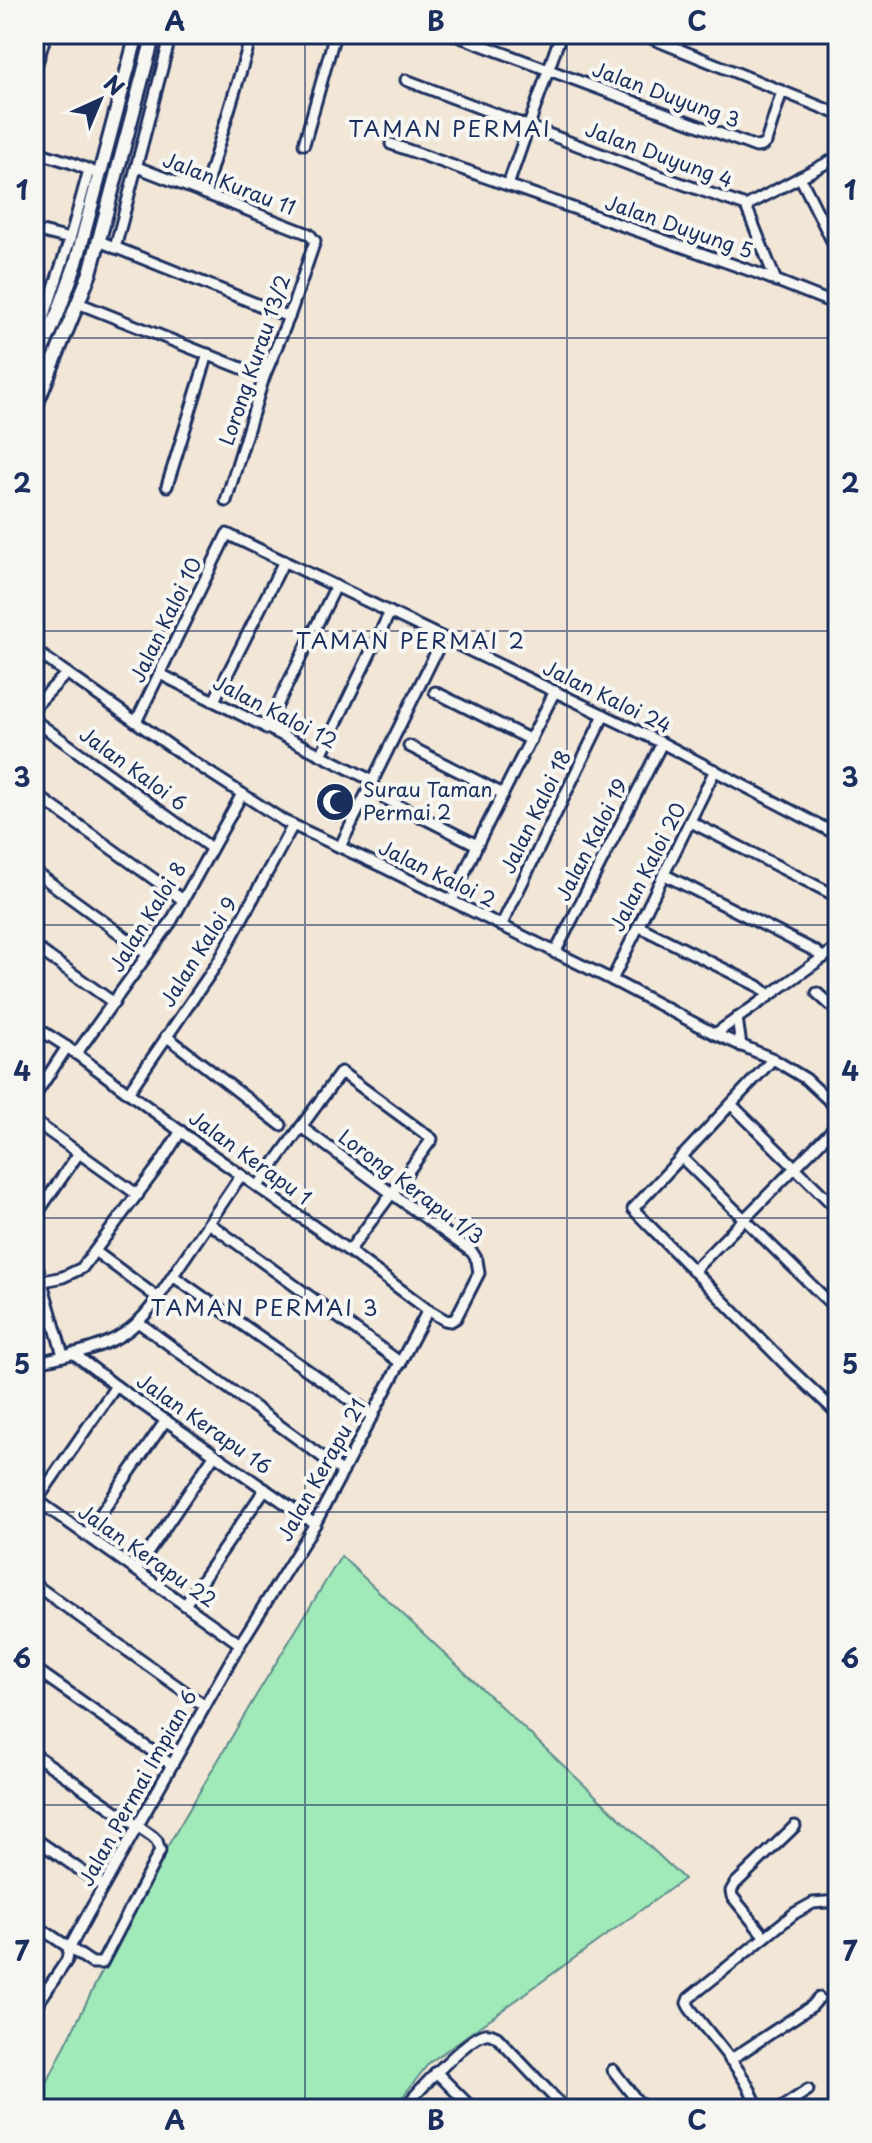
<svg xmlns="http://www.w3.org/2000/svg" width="872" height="2143" font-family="'Playpen Sans',sans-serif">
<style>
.green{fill:#a0e9b8;stroke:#5e8c8b;stroke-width:2}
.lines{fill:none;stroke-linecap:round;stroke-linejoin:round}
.street-casing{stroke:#1b2f5e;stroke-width:15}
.secondary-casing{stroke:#1b2f5e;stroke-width:18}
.street{stroke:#f6f6f2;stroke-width:9}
.secondary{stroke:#f6f6f2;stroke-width:12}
.grid{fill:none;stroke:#1b2f5e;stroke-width:2;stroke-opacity:0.55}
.labels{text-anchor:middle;stroke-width:8;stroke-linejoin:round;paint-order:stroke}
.street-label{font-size:20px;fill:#1b2f5e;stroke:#f6f6f2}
.poi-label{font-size:20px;fill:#1b2f5e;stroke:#f6f6f2;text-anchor:start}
.neighbourhood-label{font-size:22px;letter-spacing:2px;fill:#1b2f5e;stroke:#f6f6f2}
.neatline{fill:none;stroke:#1b2f5e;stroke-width:3}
.grid-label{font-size:26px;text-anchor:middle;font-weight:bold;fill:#1b2f5e}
</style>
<rect width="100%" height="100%" fill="#f2e6d7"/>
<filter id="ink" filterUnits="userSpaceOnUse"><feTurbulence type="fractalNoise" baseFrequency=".0125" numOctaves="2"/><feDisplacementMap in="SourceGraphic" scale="16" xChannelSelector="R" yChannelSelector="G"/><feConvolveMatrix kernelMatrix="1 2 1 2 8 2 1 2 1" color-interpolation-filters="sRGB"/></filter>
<g filter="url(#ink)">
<path class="green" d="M341,1556L684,1879L429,2063L393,2109H34L99,1977L166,1849L254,1699Z"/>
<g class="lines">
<defs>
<g id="street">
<path d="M452,34L756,147L762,146L766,142L782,91"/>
<path d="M641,34L838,114"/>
<path d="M34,73L46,34"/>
<path d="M406,80L643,170L746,206L776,281"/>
<path d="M304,144L335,34"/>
<path d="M391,144L757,273L838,305"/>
<path d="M34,151L72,163L94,172"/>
<path d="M137,167L309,234L315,241L289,317L264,377L226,501"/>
<path d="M800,177L838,253"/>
<path d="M508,185L561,34"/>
<path d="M204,193L252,34"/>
<path d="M746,206L838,157"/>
<path d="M34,230L70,239"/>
<path d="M99,241L289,317"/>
<path d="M115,248L171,34"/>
<path d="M78,303L264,377"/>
<path d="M34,315L44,318L70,239L89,170"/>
<path d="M167,486L208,354"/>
<path d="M34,650L187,758L284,821L387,869L612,980L715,1034L773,1059L806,1079L838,1109"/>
<path d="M160,674L373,781"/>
<path d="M435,692L531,740"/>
<path d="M214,701L284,561"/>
<path d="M34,707L67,673"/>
<path d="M34,720L211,848"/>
<path d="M136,722L227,534L662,743L838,835"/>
<path d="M266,728L336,586"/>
<path d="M409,746L503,794"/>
<path d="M321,755L390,612"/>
<path d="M34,793L183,900"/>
<path d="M384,798L477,845"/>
<path d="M691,822L838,897"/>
<path d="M340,847L443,638"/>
<path d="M34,871L148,954"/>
<path d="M665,875L815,951L823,958"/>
<path d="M452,901L477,845L555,691"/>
<path d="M501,926L604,715"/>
<path d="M638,926L758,986L769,995"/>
<path d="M34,946L114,1003"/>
<path d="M555,953L662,743"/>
<path d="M612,980L715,770"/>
<path d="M817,993L838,1012"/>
<path d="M737,1018L741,1046"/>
<path d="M34,1026L67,1047L211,1154L349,1251L428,1310L445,1320L451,1321L456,1318L479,1273L477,1260L472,1252L301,1127"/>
<path d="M715,1034L838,947"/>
<path d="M166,1036L281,1125"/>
<path d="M76,1054L171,922L242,794"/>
<path d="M773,1059L633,1209L785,1364L838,1414"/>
<path d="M128,1093L219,961L293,825"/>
<path d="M34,1097L67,1047"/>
<path d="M732,1105L838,1210"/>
<path d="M34,1121L138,1195"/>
<path d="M681,1157L838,1311"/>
<path d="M258,1186L341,1072L432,1139L349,1251"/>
<path d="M34,1213L38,1212L79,1153"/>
<path d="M209,1223L401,1363"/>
<path d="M96,1252L158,1298"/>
<path d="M34,1255L63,1355"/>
<path d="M693,1271L838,1124"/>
<path d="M173,1276L373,1416"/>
<path d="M34,1283L63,1277L82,1268L160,1164L181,1131"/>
<path d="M138,1322L343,1472"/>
<path d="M73,1353L116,1386L315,1524"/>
<path d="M34,1363C61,1356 99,1350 123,1334C148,1318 165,1287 182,1262C202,1233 222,1204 241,1175"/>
<path d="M34,1498L240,1644"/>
<path d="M37,1500L116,1386"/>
<path d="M34,1518L43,1504"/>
<path d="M86,1535L166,1420"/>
<path d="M136,1570L215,1454"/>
<path d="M34,1584L205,1706"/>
<path d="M185,1605L265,1489"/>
<path d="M34,1668L172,1765"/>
<path d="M34,1754L153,1837L157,1841L160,1851L102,1963H92L34,1924"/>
<path d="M34,1838L103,1886"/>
<path d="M765,1937L732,1896L731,1891L735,1884L795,1826"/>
<path d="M34,1981L47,1990"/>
<path d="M34,2009L67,1960L69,1949L88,1914L240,1644L315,1524L428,1310"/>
<path d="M730,2060L812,2006L819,1998"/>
<path d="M613,2070L638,2102L647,2109"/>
<path d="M436,2072L473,2109"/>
<path d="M404,2109C416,2093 467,2038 485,2034C490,2033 492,2035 497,2037L565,2109"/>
<path d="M758,2109C746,2071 712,2039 689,2007L687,2003L689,1998L795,1913L813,1903L838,1901"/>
<path d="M779,2109L808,2090"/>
</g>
<g id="secondary">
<path d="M34,368L58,313L76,263L137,34"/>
<path d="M34,410L90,273L154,34"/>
</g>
</defs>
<use href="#street" class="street-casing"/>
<use href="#secondary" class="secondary-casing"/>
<use href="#street" class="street"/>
<use href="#secondary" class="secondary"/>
</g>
</g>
<path class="grid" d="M305,34V2109M567,34V2109M34,338H838M34,631H838M34,925H838M34,1218H838M34,1512H838M34,1805H838"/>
<defs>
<symbol id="mosque-disc" viewBox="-11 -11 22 22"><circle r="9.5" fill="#1b2f5e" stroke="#f6f6f2"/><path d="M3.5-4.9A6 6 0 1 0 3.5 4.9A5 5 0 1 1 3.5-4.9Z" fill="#fff"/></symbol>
</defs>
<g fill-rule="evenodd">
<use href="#mosque-disc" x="313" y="780" width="44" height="44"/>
</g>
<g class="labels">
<g class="street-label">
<text transform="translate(666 95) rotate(20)" y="7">Jalan Duyung 3</text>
<text transform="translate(659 155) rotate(20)" y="7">Jalan Duyung 4</text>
<text transform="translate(229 184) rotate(21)" y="7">Jalan Kurau 11</text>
<text transform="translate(679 227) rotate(19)" y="7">Jalan Duyung 5</text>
<text transform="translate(255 360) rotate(-71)" y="7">Lorong Kurau 13/2</text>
<text transform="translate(166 620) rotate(-64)" y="7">Jalan Kaloi 10</text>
<text transform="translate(607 697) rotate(26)" y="7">Jalan Kaloi 24</text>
<text transform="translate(275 712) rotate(27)" y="7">Jalan Kaloi 12</text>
<text transform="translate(133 769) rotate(36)" y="7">Jalan Kaloi 6</text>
<text transform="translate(536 812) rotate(-64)" y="7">Jalan Kaloi 18</text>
<text transform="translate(592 840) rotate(-63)" y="7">Jalan Kaloi 19</text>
<text transform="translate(648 867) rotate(-63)" y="7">Jalan Kaloi 20</text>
<text transform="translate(437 874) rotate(26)" y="7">Jalan Kaloi 2</text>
<text transform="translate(148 917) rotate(-58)" y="7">Jalan Kaloi 8</text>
<text transform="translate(199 952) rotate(-58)" y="7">Jalan Kaloi 9</text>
<text transform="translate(250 1158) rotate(36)" y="7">Jalan Kerapu 1</text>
<text transform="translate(411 1187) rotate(37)" y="7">Lorong Kerapu 1/3</text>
<text transform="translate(204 1424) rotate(35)" y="7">Jalan Kerapu 16</text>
<text transform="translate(322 1470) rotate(-61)" y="7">Jalan Kerapu 21</text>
<text transform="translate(147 1556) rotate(35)" y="7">Jalan Kerapu 22</text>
<text transform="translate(138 1788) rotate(-61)" y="7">Jalan Permai Impian 6</text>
</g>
<g class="poi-label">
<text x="363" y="797">Surau Taman<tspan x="363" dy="23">Permai 2</tspan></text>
</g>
<g class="neighbourhood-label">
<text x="450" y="137">TAMAN PERMAI</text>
<text x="411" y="649">TAMAN PERMAI 2</text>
<text x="265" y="1316">TAMAN PERMAI 3</text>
</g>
</g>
<rect width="872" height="2143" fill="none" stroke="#f6f6f2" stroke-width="88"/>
<g transform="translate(100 100) rotate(44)" stroke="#f6f6f2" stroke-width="6" paint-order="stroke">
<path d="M0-6L14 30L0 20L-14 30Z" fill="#1b2f5e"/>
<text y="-12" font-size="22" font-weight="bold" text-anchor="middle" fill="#1b2f5e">N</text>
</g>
<rect x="44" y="44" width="784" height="2055" class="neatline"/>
<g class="grid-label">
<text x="175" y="31">A</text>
<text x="436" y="31">B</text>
<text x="697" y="31">C</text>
<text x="22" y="200">1</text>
<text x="850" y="200">1</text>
<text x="22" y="493">2</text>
<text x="850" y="493">2</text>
<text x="22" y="787">3</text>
<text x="850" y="787">3</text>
<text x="22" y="1081">4</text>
<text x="850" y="1081">4</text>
<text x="22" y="1374">5</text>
<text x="850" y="1374">5</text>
<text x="22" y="1668">6</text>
<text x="850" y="1668">6</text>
<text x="22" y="1961">7</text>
<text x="850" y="1961">7</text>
<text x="175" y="2130">A</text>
<text x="436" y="2130">B</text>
<text x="697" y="2130">C</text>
</g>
</svg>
